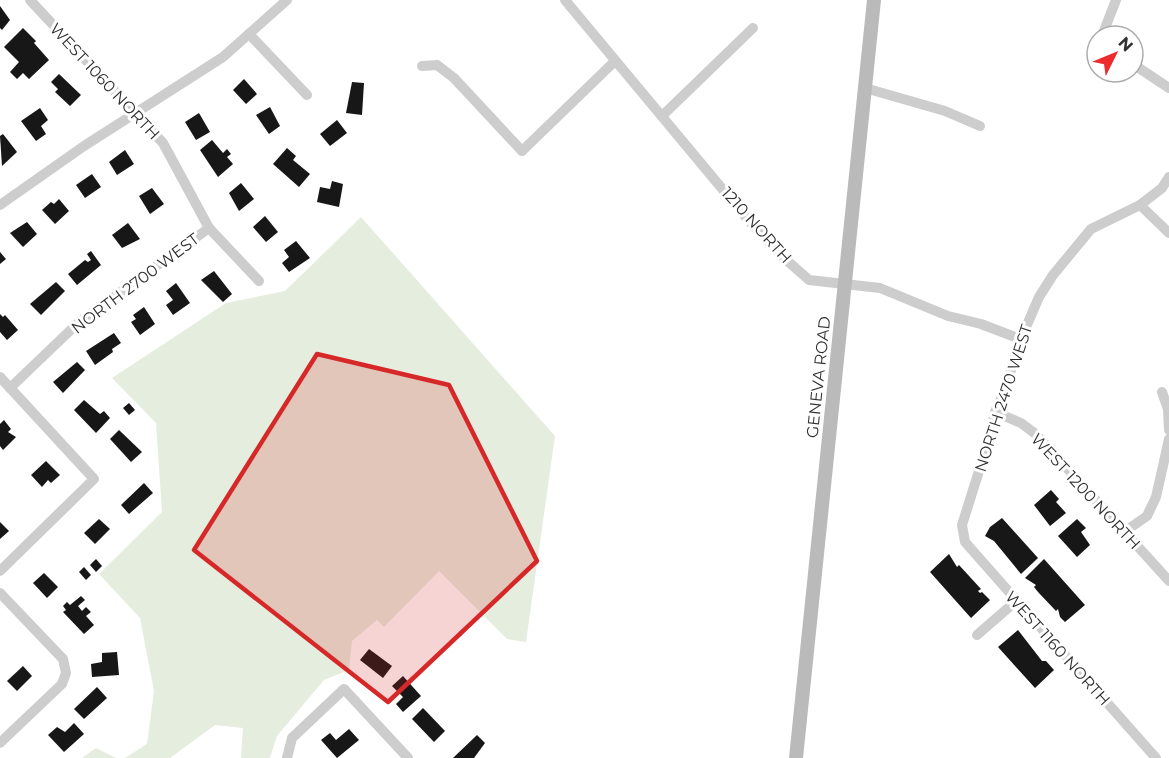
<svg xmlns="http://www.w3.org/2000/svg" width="1169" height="758" font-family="Montserrat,sans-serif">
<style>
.green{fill:#e5eede}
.building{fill:#171717}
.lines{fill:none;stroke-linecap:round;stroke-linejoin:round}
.minor{stroke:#cdcdcd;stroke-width:10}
.secondary{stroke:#bababa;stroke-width:14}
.marked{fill:#d62828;fill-opacity:0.2;stroke:#d62828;stroke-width:4.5;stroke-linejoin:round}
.labels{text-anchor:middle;stroke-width:6;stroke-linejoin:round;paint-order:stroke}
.street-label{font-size:16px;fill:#303030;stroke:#fff}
</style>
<rect width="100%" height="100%" fill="#fff"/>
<g class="green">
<path d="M361,217L555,436L526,642L507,639L439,571L384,627L377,620L352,641L349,670L324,680L277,736L270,758H241L243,728L215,725L170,758H125L147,744L154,691L140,618L99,574L162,512L156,423L112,378L226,303L285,291Z"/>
<path d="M96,748L116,758H82Z"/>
</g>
<g class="building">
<path d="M0,6L10,20L2,30L0,28Z"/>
<path d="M23,28L36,41L34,43L49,60L29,79L23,73L17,79L10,72L19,62L4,47Z"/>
<path d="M59,74L81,95L70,106L55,92L58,89L51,82Z"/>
<path d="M244,79L257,94L246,104L233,90Z"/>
<path d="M352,82L364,83L362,115L346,113Z"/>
<path d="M270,107L280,126L269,134L256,115Z"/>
<path d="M40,108L48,120L41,126L46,134L36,141L21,121Z"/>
<path d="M199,113L210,132L196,140L185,122Z"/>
<path d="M337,120L347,133L330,146L320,134Z"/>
<path d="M3,134L17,152L2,166L0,136Z"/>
<path d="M212,140L223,153L227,149L231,154L227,157L233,164L218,177L200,150Z"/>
<path d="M287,148L296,156L293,160L310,174L299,187L273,164Z"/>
<path d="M125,150L134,164L117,175L109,162Z"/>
<path d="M92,174L101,187L85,198L76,185Z"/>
<path d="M332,181L343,184L339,207L317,202L320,187L330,189Z"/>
<path d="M241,183L254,199L239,211L229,193Z"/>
<path d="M152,188L164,204L150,214L139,196Z"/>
<path d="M59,199L69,211L55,224L42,210L51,202L54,204Z"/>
<path d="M265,216L278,232L266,242L253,227Z"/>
<path d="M27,222L37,234L23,247L10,233Z"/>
<path d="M128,223L140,239L122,248L112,235Z"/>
<path d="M296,241L310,258L289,272L282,263L289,257L284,250Z"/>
<path d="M91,251L101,265L77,285L68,274L85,260L88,262L91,260L87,254Z"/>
<path d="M0,252L6,259L0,264Z"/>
<path d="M214,271L232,294L223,302L201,280Z"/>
<path d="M56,282L65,291L41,315L30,304Z"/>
<path d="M176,283L190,303L173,315L166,305L173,300L166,291Z"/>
<path d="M144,307L155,324L140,335L131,322L136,319L133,315Z"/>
<path d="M0,314L3,317L5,315L18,330L7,340L0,332Z"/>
<path d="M114,333L121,343L112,349L113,352L95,365L86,351Z"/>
<path d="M77,362L85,370L63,393L53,382Z"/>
<path d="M84,400L100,414L104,411L110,418L96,433L74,410Z"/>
<path d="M129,403L135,410L129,415L123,408Z"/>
<path d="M4,420L11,429L8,432L16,437L3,450L0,446V424Z"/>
<path d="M119,430L142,452L131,462L110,439Z"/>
<path d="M46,461L60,475L51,483L48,480L42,487L31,475Z"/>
<path d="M144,483L153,493L129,514L121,505Z"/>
<path d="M1051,490L1059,499L1056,502L1066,513L1050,526L1034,505Z"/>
<path d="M1002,518L1038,558L1021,574L994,541L985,536L990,527Z"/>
<path d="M99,519L110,529L95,544L84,533Z"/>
<path d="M1077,519L1086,528L1081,532L1090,545L1077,557L1058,536Z"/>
<path d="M0,522L9,531L0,539Z"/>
<path d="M949,554L957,567L959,565L981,589L978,591L980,593L982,592L990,600L971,618L930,572Z"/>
<path d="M96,559L102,566L96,572L90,565Z"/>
<path d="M1044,559L1085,605L1065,622L1060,617L1058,609L1056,611L1038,592L1034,587L1036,585L1025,578Z"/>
<path d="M84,567L91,575L86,580L79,572Z"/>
<path d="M44,573L58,587L47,598L33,583Z"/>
<path d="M81,596L85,600L78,606L82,611L86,607L91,612L86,616L94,625L84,634L63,612L66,610L63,606L67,602L70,605Z"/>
<path d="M1018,630L1042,661H1046L1054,670L1035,688L998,647Z"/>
<path d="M369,649L392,666L383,678L360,660Z"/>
<path d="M117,652L119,675L92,677L91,664L102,662V653Z"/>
<path d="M23,666L32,676L17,691L7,681Z"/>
<path d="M403,676L421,696L403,712L396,704L403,697L392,686Z"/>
<path d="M97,687L107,698L84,719L74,709Z"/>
<path d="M423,708L445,731L434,742L412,719Z"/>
<path d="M74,723L84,734L64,752L48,735L57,727L65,732Z"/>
<path d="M349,729L359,740L337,758L321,740L330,733L336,740Z"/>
<path d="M477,735L485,743L474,758H453Z"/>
</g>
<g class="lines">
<g class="minor">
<path d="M30,0L163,143L209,228L259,281"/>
<path d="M565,0L749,221L783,257L809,280L880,288L948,316L981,324L1020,339"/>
<path d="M249,34L307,95"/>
<path d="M1102,36L1116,0"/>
<path d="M1133,64L1169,88"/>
<path d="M422,66L437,65L454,78L522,151L614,62"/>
<path d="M865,88L945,111L980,126"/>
<path d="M662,116L753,28"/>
<path d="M0,205L84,146L223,57L287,0"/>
<path d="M1140,205L1169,233"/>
<path d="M0,377L94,479L0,571"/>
<path d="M10,388L79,322L209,228"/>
<path d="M1162,392L1168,409L1169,430"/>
<path d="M995,412L1021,423L1037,435L1169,581"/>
<path d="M1124,532L1147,516L1156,497L1169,439"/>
<path d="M0,593L63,659L66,673L62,684L0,743"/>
<path d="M977,635L1016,601"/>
<path d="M287,758L292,738L344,689L408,758"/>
<path d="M1156,758L965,542L962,525L990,436L995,412L1006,388L1017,348L1039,297L1053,275L1091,229L1140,205L1162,188L1169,177"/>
</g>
<path class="secondary" d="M796,758L874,0"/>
</g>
<path class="marked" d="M317,354L449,385L537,561L388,702L194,550Z"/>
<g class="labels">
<g class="street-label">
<text transform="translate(105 81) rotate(47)" y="6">WEST 1060 NORTH</text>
<text transform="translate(757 225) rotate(48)" y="6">1210 NORTH</text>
<text transform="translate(135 283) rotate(-37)" y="6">NORTH 2700 WEST</text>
<text transform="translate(818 377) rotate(-84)" y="6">GENEVA ROAD</text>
<text transform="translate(1003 398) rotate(-72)" y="6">NORTH 2470 WEST</text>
<text transform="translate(1086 491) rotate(47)" y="6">WEST 1200 NORTH</text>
<text transform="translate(1058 648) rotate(48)" y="6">WEST 1160 NORTH</text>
</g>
</g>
<g transform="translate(1115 54) rotate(47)"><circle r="28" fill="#ffffff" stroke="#acacac" stroke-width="1.5"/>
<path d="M0-4.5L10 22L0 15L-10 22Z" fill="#ed2c30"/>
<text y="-9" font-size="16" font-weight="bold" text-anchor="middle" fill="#303030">N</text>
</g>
</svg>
